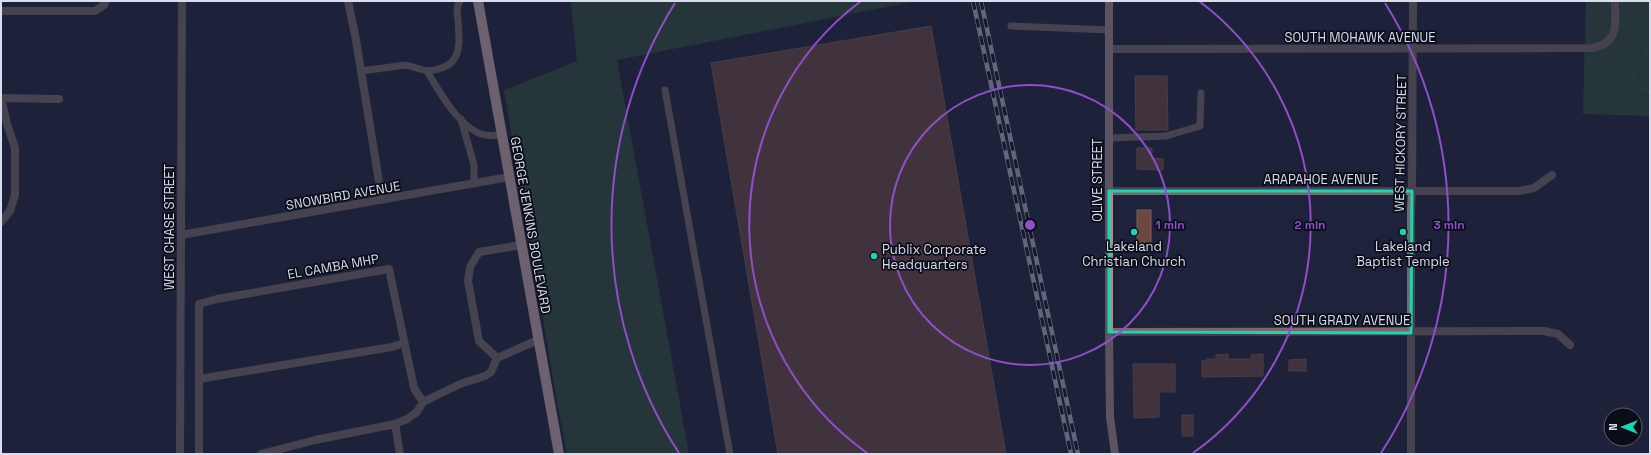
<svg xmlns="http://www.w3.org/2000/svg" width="1651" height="455" font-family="'Space Grotesk',sans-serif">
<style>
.green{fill:#2f4c3a}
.building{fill:#6c4741;stroke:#7e5c56}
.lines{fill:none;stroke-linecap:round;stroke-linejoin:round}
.path{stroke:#5f6379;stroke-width:2;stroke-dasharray:1 3;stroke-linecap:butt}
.service{stroke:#79686a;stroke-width:7}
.minor{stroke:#79686a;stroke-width:8}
.secondary{stroke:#a98f92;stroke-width:8}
.primary{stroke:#ceadb1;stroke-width:10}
.rail-casing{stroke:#b5b9cb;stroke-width:4.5}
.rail{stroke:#0a0c17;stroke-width:3;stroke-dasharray:9;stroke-linecap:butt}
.marked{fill:none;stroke:#19d5b2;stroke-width:3;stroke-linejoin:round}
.ring{fill:none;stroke:#8e4fc8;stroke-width:2}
.poi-dot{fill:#19d5b2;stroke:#0a0c17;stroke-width:1.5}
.labels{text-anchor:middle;stroke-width:3.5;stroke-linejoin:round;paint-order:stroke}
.street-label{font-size:13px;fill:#d9ddee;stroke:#0a0c17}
.poi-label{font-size:13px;fill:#d9ddee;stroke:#0a0c17}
.centre{fill:#8e4fc8;stroke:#0a0c17;stroke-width:2}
.ring-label{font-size:12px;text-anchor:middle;font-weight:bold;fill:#8e4fc8;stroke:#0a0c17;stroke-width:3.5;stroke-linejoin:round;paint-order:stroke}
</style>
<rect width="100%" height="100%" fill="#1e223b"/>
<g class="green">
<path d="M570,1H916L617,60L689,454H567L558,407L504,90L577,61L571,4Z"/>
<path d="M1586,1H1650V116L1583,114Z"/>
</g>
<g class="building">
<path d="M931,26L1006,454H778L711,63Z"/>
<path d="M1135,76H1167L1168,130H1136Z"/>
<path d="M1137,148H1152V158L1163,159V170L1137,169Z"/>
<rect x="1137" y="210" width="14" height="33"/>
<path d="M1228,354V359H1251V355L1263,354V376L1202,377V361H1207V359H1216V355Z"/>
<path d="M1306,359V371H1289V360Z"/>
<path d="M1133,364H1175V392H1159V417L1134,418Z"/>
<rect x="1182" y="415" width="11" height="21"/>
</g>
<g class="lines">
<path class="path" d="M1650,44C1649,47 1647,52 1645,56C1644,58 1640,60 1638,62C1628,76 1636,88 1650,93"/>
<g class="service">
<path d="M1011,26L1109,30"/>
<path d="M361,71L406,65L427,71C439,91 460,130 485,135C490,136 496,135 501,135"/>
<path d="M427,71C462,68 460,49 458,19C457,13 456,6 460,1"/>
<path d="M665,90L730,454"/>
<path d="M461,119L474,165V184"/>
<path d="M1109,138L1166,136L1200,126L1201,93"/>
</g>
<g class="minor">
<path d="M348,1L356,40L382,200"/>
<path d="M1,11H95L104,5L106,1"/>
<path d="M1109,49L1593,48C1620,42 1615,23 1615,1"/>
<path d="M1,98L59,99"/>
<path d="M1109,191H1519L1534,188L1552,175"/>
<path d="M1,222L10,211L15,195V148L7,124L1,98"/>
<path d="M181,235L509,177"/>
<path d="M1109,332L1544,331L1558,334L1570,345"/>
<path d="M497,358L479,341L468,281L470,267L479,252L521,245"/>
<path d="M199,379L392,347L404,343"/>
<path d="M395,424L400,454"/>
<path d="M180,454L182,1"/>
<path d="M199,454V304L217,299L389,269L414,388L423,402"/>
<path d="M261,454L315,440L395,424L407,419L417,412L423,402L460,384L485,376L491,372L497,358L538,340"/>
<path d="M1411,454V209L1412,191L1413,1"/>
</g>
<path class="secondary" d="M1109,1V332L1110,417L1115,454"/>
<path class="primary" d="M478,1L559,454"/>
<defs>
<g id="rail">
<path d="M973,1L1071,454"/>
<path d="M981,1L1078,454"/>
</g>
</defs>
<use href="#rail" class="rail-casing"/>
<use href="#rail" class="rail"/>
</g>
<path d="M0 0H1651V455H0ZM1109,191H1412L1411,333L1109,332Z" fill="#1e223b" fill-opacity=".55" fill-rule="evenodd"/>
<path class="marked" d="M1109,191H1412L1411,333L1109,332Z"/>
<g class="ring">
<circle cx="1030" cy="225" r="140"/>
<path d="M867 453A280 280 0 0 1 861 1M1199 1A280 280 0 0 1 1193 453"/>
<path d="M679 453A419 419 0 0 1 675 3M1385 3A419 419 0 0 1 1381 453"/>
</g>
<g class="poi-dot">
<circle cx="1134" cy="232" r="4"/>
<circle cx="1403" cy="232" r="4"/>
<circle cx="874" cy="256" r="4"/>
</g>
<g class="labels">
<g class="street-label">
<text x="1360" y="42">SOUTH MOHAWK AVENUE</text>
<text transform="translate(1400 143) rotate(-89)" y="5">WEST HICKORY STREET</text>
<text x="1321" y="184">ARAPAHOE AVENUE</text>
<text transform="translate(1097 180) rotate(-90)" y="5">OLIVE STREET</text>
<text transform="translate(343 195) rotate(-10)" y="5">SNOWBIRD AVENUE</text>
<text transform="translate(531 225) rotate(80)" y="5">GEORGE JENKINS BOULEVARD</text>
<text transform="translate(169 227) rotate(-90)" y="5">WEST CHASE STREET</text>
<text transform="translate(333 266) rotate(-10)" y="5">EL CAMBA MHP</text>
<text x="1342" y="325">SOUTH GRADY AVENUE</text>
</g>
<g class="poi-label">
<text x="1134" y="251">Lakeland<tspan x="1134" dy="15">Christian Church</tspan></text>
<text x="1403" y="251">Lakeland<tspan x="1403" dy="15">Baptist Temple</tspan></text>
<text x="882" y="254" text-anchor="start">Publix Corporate<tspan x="882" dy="15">Headquarters</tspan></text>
</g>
</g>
<circle cx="1030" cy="225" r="6" class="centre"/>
<g class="ring-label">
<text x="1170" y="229">1 min</text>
<text x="1310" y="229">2 min</text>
<text x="1449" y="229">3 min</text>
</g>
<rect width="1651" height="455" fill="none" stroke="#d9ddee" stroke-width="4"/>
<g transform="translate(1623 427) rotate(270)"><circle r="19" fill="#0a0c17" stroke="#5d606d"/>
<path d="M0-3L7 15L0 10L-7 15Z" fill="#19d5b2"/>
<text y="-6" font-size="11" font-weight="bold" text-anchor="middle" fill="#d9ddee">N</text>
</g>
</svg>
